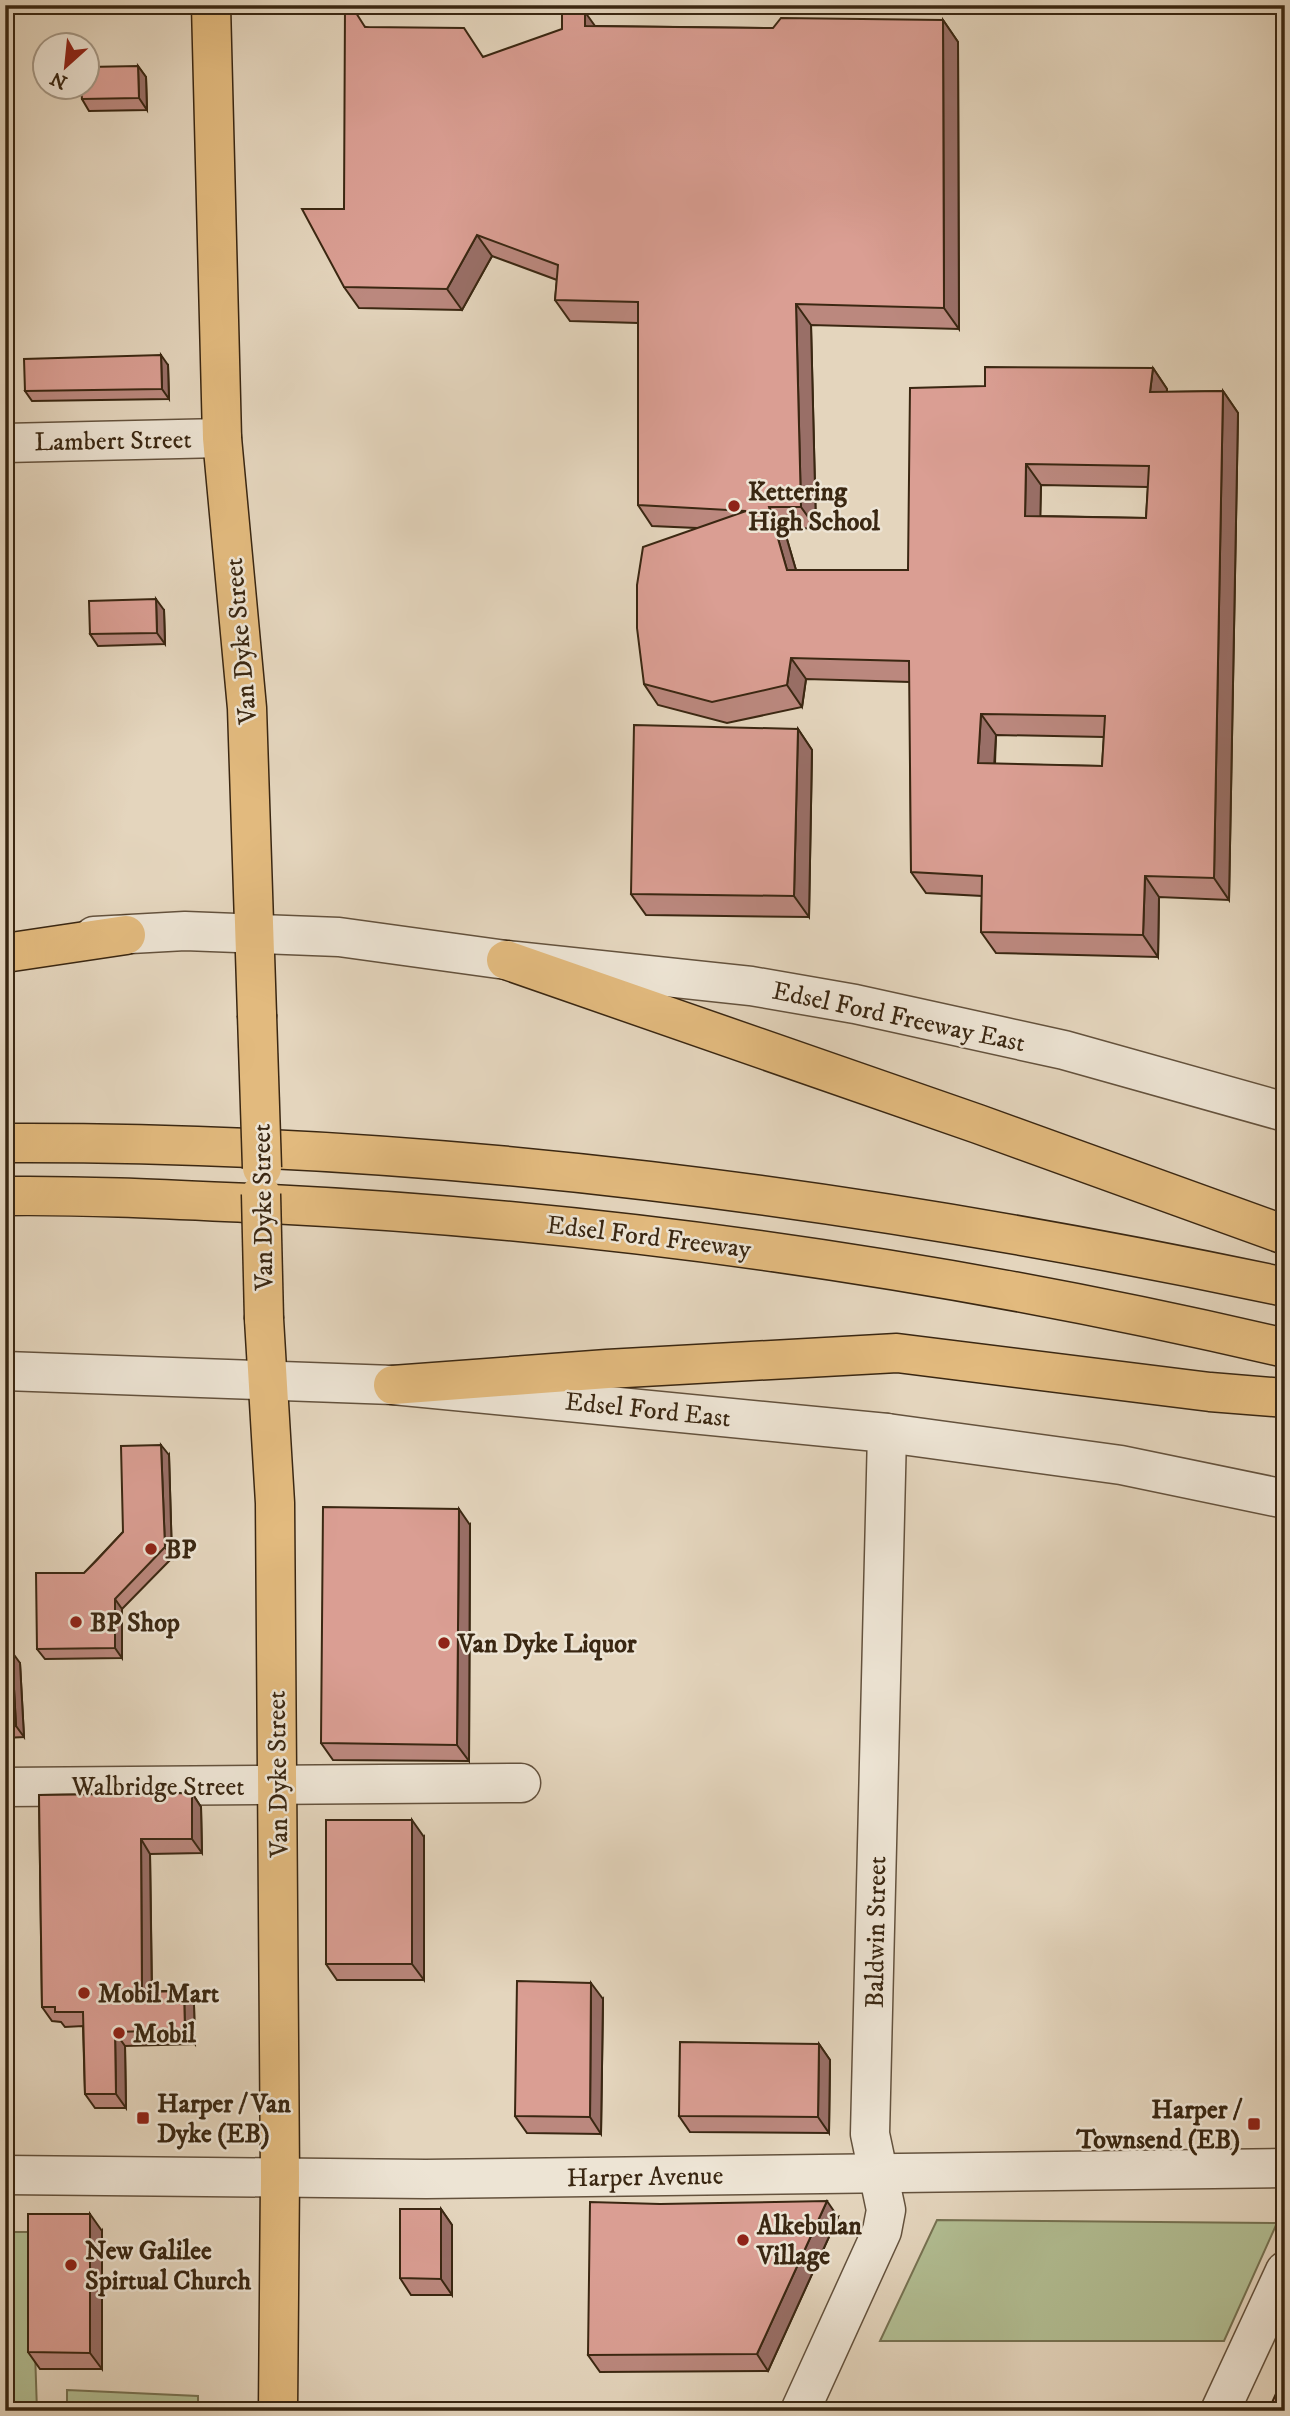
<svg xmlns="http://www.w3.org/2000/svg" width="1290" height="2416" font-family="'IM FELL DW Pica',serif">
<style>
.green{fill:#b2be93;stroke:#767252;stroke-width:2}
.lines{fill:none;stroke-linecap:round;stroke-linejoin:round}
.minor-casing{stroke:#64523d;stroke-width:41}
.major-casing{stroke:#3a2712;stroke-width:41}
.highway-casing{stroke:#3a2712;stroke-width:41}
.minor{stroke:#ede4d4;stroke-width:38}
.major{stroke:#e2ba7e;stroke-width:38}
.highway{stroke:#e2ba7e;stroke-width:38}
.major-bridge-casing{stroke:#3a2712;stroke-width:41;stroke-linecap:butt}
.major-bridge{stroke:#e2ba7e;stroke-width:38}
.wall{fill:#bb887e;stroke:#3a2712;stroke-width:2;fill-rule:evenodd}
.shaded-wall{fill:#996f67;stroke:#3a2712;stroke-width:2}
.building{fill:#da9e93;stroke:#3a2712;stroke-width:2;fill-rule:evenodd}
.poi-dot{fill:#8f2418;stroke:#ede4d4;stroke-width:2.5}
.labels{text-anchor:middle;stroke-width:5;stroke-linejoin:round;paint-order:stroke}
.street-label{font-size:26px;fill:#3a2712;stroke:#ede4d4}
.poi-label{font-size:26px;font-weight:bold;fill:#3a2712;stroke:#ede4d4;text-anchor:start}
</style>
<rect width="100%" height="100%" fill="#e4d5bd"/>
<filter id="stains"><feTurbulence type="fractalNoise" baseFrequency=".00286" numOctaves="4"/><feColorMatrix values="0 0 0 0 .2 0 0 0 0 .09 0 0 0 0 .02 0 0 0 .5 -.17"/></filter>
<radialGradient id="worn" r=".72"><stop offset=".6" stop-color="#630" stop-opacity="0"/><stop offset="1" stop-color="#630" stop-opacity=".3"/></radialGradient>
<g class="green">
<path d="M937,2220L1277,2223L1224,2341H880Z"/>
<path d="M5,2232H31L37,2411H5Z"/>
<path d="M67,2390L198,2396V2411H67Z"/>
</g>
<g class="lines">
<defs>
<g id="minor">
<path d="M5,443L222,438"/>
<path d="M94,936L185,931L339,937L506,960L751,986L855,1004L1064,1050L1285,1112"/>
<path d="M5,1371L393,1385L887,1433L1121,1465L1285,1499"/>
<path d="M5,1787L521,1783"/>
<path d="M5,2175L426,2179L1285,2168"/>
<path d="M800,2411L882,2231L886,2210L870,2134L887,1433"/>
<path d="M1220,2411L1285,2271"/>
</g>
<g id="major">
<path d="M211,5L222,438L247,708L257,1015"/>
<path d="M264,1319L275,1503L280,2178L278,2411"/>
</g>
<g id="highway">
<path d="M5,953L126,935"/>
<path d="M506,960L978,1124L1285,1235"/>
<path d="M5,1143C436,1141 864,1198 1285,1287"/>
<path d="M5,1196C94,1195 182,1200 271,1204C613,1221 951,1270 1285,1348"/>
<path d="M393,1385L607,1369L897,1353L1210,1392L1285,1398"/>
</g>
</defs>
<use href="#minor" class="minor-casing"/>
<use href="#major" class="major-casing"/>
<use href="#highway" class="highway-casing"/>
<use href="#minor" class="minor"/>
<use href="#major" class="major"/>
<use href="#highway" class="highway"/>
<defs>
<g id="major-bridge">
<path d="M257,1015L262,1168"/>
<path d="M261,1194L264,1319"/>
</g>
</defs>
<use href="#major-bridge" class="major-bridge-casing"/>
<use href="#major-bridge" class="major-bridge"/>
</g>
<g class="wall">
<path d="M943,20L958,42L959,329L811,325L816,528L784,529L796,570H908L985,386L1153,368L1167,389V392L1223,391L1238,413L1229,900L1159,897L1158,957L996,953L981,932L982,896L926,893L911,872L910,682L806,679L802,707L727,723L658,705L644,684L696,528L652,526L638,505V323L570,321L555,300L557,280L492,256L462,310L359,308L344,287V209L366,27L484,57L595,26L773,28ZM1041,485L1148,487L1146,518L1040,516ZM996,735L1104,737L1102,766L995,764Z"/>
<path d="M138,66L146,77L147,110L89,111L82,99Z"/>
<path d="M168,365L169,399L32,401L25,391Z"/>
<path d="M164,610L165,644L98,646L90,634Z"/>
<path d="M798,729L812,750L809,917L646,915L631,894Z"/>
<path d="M169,1455L172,1558L122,1609V1658L45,1659L37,1649L84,1573L123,1532Z"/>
<path d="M470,1525L469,1761L333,1760L321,1743Z"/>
<path d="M5,1653L20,1663L24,1737L5,1738Z"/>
<path d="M192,1793L201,1807L202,1853L150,1854L152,1991H184L194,2005L195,2044L125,2046L126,2108H95L85,2094L83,2026L65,2027L61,2022L52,2021L42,2007L39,1795Z"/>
<path d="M424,1837V1980H337L326,1964Z"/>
<path d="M603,1999L601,2134L527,2133L515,2116Z"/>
<path d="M819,2044L830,2060L829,2133L690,2132L679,2116Z"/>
<path d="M441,2209L452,2225V2295H411L400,2278Z"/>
<path d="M838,2217L768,2371L600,2372L588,2355Z"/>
<path d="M102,2231V2369H40L28,2352Z"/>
</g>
<g class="shaded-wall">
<path d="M585,12L600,33L585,26Z"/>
<path d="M943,20L958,42L959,329L944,308Z"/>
<path d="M138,66L146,77L147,110L139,98Z"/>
<path d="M477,235L492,256L462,310L447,289Z"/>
<path d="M796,304L811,325L816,528L801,507Z"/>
<path d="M161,355L168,365L169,399L162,389Z"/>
<path d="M1153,368L1167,389L1165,413L1150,392Z"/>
<path d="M1223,391L1238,413L1229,900L1214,878Z"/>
<path d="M1026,464L1041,485L1040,537L1025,516Z"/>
<path d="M769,507L784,529L802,591L787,570Z"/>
<path d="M156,599L164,610L165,644L157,633Z"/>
<path d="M791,658L806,679L802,707L787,685Z"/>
<path d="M981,714L996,735L993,784L978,763Z"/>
<path d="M798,729L812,750L809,917L794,896Z"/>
<path d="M1145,876L1159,897L1158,957L1143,935Z"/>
<path d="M161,1445L169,1455L172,1558L165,1547Z"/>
<path d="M459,1509L470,1525L469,1761L457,1745Z"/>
<path d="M115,1599L122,1609V1658L115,1648Z"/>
<path d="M12,1652L20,1663L24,1737L16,1726Z"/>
<path d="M192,1793L201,1807L202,1853L192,1839Z"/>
<path d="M412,1820L424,1837V1980L412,1964Z"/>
<path d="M141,1839L150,1854L152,2006L142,1992Z"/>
<path d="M591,1983L603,1999L601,2134L590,2117Z"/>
<path d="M184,1991L194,2005L195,2044L185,2030Z"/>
<path d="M115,2032L125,2046L126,2108L116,2094Z"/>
<path d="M819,2044L830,2060L829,2133L818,2117Z"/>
<path d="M827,2201L838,2217L768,2371L757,2354Z"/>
<path d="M441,2209L452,2225V2295L441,2279Z"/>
<path d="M90,2214L102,2231V2369L90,2353Z"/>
</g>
<g class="building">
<path d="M345,5H351L365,27L464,28L483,57L562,29V13L585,12V26L773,28L781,18L943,20L944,308L796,304L801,507H769L787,570H908L910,388L985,386V367L1153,368L1150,392L1223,391L1214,878L1145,876L1143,935L981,932L982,876L911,872L909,661L791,658L787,685L712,702L644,684L637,628V585L643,547L746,511L638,505V302L555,300L558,265L477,235L447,289L344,287L302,209H344ZM1026,464L1149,466L1146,518L1025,516ZM981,714L1105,716L1102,766L978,763Z"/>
<path d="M138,66L139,98L82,99L81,88H88V67Z"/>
<path d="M161,355L162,389L25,391L24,359Z"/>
<path d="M156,599L157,633L90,634L89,601Z"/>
<path d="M634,725L798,729L794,896L631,894Z"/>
<path d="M161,1445L165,1547L115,1599V1648L37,1649L36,1573H84L96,1561L123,1532L121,1446Z"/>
<path d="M323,1507L459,1509L457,1745L321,1743Z"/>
<path d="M12,1652L16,1726L5,1727V1653Z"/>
<path d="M192,1793V1839H141L142,1992L184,1991L185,2030L115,2032L116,2094H85L83,2012H55V2007H42L39,1795Z"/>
<rect x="326" y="1820" width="86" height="144"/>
<path d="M517,1981L591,1983L590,2117L515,2116Z"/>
<path d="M680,2042L819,2044L818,2117L679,2116Z"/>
<path d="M827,2201L757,2354L588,2355L590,2202L660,2204Z"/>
<path d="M400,2209H441V2279L400,2278Z"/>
<path d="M28,2214H90V2353L28,2352Z"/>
<path d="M1285,2374V2411H1260L1263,2404L1270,2407Z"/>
</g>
<g class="poi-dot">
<circle cx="734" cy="506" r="7"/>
<circle cx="151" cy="1549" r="7"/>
<circle cx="76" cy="1622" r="7"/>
<circle cx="444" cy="1643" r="7"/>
<circle cx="84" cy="1993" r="7"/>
<circle cx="119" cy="2033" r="7"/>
<rect x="136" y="2111" width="14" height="14" rx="3.5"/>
<rect x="1247" y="2117" width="14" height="14" rx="3.5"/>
<circle cx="743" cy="2240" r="7"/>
<circle cx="71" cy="2265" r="7"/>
</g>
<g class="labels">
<g class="street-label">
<text transform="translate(113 440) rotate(-1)" y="9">Lambert Street</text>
<text transform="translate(240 641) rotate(-95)" y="9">Van Dyke Street</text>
<text transform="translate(899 1016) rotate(12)" y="9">Edsel Ford Freeway East</text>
<text transform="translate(262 1207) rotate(-91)" y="9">Van Dyke Street</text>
<text transform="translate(649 1236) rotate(7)" y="9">Edsel Ford Freeway</text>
<text transform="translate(648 1409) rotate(6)" y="9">Edsel Ford East</text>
<text transform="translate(277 1774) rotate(-91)" y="9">Van Dyke Street</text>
<text x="158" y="1795">Walbridge Street</text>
<text transform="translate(875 1932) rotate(-89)" y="9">Baldwin Street</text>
<text transform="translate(645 2176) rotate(-1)" y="9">Harper Avenue</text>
</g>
<g class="poi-label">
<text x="748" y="500">Kettering<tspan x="748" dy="30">High School</tspan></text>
<text x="165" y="1558">BP</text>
<text x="90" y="1631">BP Shop</text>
<text x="458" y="1652">Van Dyke Liquor</text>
<text x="98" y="2002">Mobil Mart</text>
<text x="133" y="2042">Mobil</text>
<text x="157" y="2112">Harper / Van<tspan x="157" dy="30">Dyke (EB)</tspan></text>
<text x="1240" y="2118" text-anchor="end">Harper /<tspan x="1240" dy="30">Townsend (EB)</tspan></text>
<text x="757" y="2234">Alkebulan<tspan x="757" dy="30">Village</tspan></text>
<text x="85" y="2259">New Galilee<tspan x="85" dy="30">Spirtual Church</tspan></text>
</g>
</g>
<rect width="1290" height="2416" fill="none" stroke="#e4d5bd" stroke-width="28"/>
<rect x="7" y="7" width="1276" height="2402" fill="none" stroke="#3a2712" stroke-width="3.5"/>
<rect x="14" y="14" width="1262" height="2388" fill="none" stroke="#3a2712" stroke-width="2"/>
<g transform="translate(66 66) rotate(207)"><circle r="33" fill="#ede4d4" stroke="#a59886" stroke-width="2"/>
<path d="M0-5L12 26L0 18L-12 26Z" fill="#8f2418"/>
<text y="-10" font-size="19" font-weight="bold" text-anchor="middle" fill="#3a2712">N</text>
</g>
<rect width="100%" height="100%" filter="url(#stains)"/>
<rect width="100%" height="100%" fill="url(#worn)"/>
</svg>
